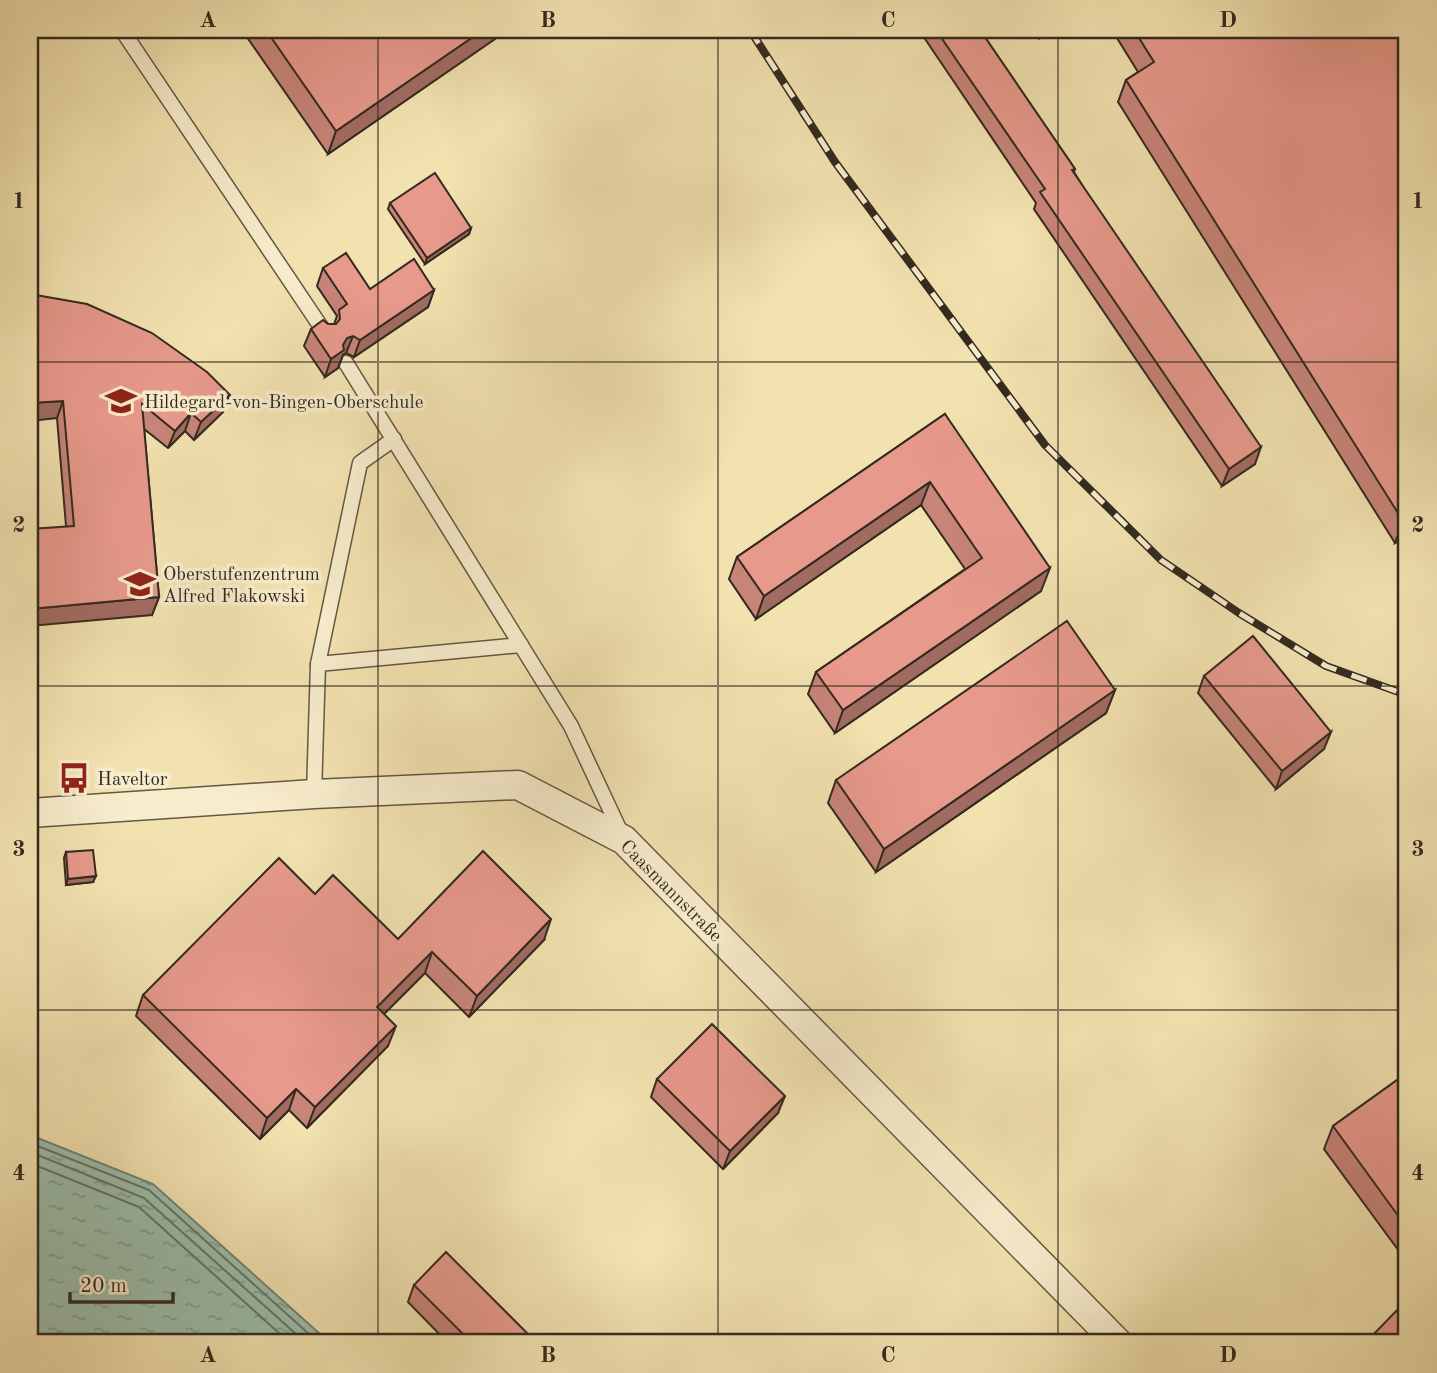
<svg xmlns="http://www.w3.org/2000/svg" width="1437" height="1373" font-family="'Old Standard TT',serif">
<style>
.water{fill:url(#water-ripples);stroke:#718374;stroke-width:2}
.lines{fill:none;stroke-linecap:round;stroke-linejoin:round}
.shore{stroke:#677466;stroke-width:2}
.lane-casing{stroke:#635843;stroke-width:17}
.street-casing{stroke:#635843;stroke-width:31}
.lane{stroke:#f7eccc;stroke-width:14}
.street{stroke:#f7eccc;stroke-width:28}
.rail-casing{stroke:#332a1f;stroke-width:8}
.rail{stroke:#f7eccc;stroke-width:5;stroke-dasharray:16;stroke-linecap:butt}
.wall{fill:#c78478;stroke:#332a1f;stroke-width:2}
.shaded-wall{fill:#a26b62;stroke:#332a1f;stroke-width:2}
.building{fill:#e7998c;stroke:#332a1f;stroke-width:2}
.grid{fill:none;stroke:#332a1f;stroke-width:2;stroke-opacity:0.55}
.labels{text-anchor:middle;stroke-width:7;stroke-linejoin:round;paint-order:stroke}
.poi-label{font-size:19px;fill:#332a1f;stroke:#f7eccc;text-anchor:start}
.street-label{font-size:19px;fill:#332a1f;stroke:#f7eccc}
.neatline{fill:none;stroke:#332a1f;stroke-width:2.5}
.grid-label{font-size:23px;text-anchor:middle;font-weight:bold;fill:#332a1f}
</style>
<defs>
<pattern id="water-ripples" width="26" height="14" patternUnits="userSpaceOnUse" patternTransform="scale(1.75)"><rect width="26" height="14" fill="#9bbeac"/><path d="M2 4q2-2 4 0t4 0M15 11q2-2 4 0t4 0" fill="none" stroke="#7f9b8b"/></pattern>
</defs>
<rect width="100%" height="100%" fill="#f2e2b0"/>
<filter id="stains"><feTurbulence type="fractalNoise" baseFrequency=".00286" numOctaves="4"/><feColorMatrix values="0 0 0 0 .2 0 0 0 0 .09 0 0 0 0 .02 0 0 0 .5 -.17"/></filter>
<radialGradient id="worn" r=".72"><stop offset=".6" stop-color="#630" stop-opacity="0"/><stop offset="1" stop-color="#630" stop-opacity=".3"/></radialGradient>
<path class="water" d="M30,1135L153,1184L330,1343H30Z"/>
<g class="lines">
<g class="shore">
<path d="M30,1143L149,1190L319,1343"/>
<path d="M30,1152L144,1198L306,1343"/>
<path d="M30,1163L139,1207L290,1343"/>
</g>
<defs>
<g id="lane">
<path d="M122,30L325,333"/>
<path d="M346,363L571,726L622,835"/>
<path d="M318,664L360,463L394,439"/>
<path d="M314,794L318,664L521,645"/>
</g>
<path id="street" d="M30,813L314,794L518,785L624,840L1118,1343"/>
</defs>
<use href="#lane" class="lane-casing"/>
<use href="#street" class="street-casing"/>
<use href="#lane" class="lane"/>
<use href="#street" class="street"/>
<defs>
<path id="rail" d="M750,30L835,162L1045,445L1161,560L1239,613L1326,666L1407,695"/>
</defs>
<use href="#rail" class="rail-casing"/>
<use href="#rail" class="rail"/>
</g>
<g class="wall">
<path d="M242,30H508L328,154Z"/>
<path d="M919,30H980L1075,169L1074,172L1255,464L1222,486L1034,209L1036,203Z"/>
<path d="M1035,30H1053L1040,38Z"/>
<path d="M1112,30H1407V536L1395,543L1118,102L1126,80L1138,72Z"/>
<path d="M390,203L471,228L469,234L425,264L388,209Z"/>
<path d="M323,268L370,289L434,290L428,307L354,357L346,353L343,355L338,368L325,377L304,346L311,329L328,324H334L337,316L317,286Z"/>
<path d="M30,294L223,412L194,440L185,431L168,448L144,429L159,597L152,615L66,526L57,418Z"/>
<path d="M945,414L1041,591L835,733L808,694L816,672L965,569L921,505L756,619L729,579L737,557Z"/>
<path d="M1204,676L1324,749L1276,789L1198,693Z"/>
<path d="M1115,690L1106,713L876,872L828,803L836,780Z"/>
<path d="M66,852L93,882L66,885L64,858Z"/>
<path d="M315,894L398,939L544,940L469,1017L425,973L384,1014L388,1046L307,1128L289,1110L260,1139L136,1016L143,995Z"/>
<path d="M1407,1073V1262L1324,1149L1333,1126Z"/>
<path d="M657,1079L778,1113L723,1169L651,1097Z"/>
<path d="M414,1285L537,1343H448L408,1302Z"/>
</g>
<g class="shaded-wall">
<path d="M483,30H508L328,154L336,131Z"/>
<path d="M1043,30H1053L1040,38Z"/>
<path d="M471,228L469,234L425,264L427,258Z"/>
<path d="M434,290L428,307L354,357L360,340Z"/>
<path d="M353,336L346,353L343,355L338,368L325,377L331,359L347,338Z"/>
<path d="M230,395L223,412L194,440L201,422Z"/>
<path d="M63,401L57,418L30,421V403Z"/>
<path d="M191,413L185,431L168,448L175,431Z"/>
<path d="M1261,447L1255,464L1222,486L1229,469Z"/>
<path d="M930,482L921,505L756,619L764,596Z"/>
<path d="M1407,518V536L1395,543L1403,521Z"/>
<path d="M1050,568L1041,591L835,733L843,710Z"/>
<path d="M159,597L152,615L30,626V609Z"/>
<path d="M1115,690L1106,713L876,872L884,849Z"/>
<path d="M1331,732L1324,749L1276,789L1282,771Z"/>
<path d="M96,876L93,882L66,885L68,879Z"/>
<path d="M551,919L544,940L469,1017L477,996Z"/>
<path d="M432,952L425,973L370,1028L377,1007Z"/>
<path d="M396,1026L388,1046L307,1128L315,1107Z"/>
<path d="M296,1089L289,1110L260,1139L267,1118Z"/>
<path d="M785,1096L778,1113L723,1169L730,1151Z"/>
</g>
<g class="building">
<path d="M266,30H483L336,131Z"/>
<path d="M936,30H980L1075,169L1072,170L1261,447L1229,469L1040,192L1045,189Z"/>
<path d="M1134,30H1407V518L1403,521L1126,80L1154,62Z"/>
<path d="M435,173L471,228L427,258L390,203Z"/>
<path d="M346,253L370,289L414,259L434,290L360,340L353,336L347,338L343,345L344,350L331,359L311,329L323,320L328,324H336L340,319L339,310L347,304L323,268Z"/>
<path d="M30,294L87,304L152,333L207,372L230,395L201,422L191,413L175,431L142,404L159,597L30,609V529L74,526L63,401L30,403Z"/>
<path d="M945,414L1050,568L843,710L816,672L982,558L930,482L764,596L737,557Z"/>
<path d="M1067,621L1115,690L884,849L836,780Z"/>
<path d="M1253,636L1331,732L1282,771L1204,676Z"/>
<path d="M93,850L96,876L68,879L66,852Z"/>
<path d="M483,851L551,919L477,996L432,952L377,1007L396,1026L315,1107L296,1089L267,1118L143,995L279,858L315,894L333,875L398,939Z"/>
<path d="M712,1024L785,1096L730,1151L657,1079Z"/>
<path d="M1407,1073V1228L1333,1126Z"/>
<path d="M446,1252L537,1343H472L414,1285Z"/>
<path d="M1407,1300V1343H1365Z"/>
</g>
<path class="grid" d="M378,30V1343M718,30V1343M1058,30V1343M30,362H1407M30,686H1407M30,1010H1407"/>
<defs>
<symbol id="school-bare" viewBox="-9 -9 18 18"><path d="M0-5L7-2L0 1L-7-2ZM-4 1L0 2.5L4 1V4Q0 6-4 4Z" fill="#8f2418" stroke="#f7eccc" stroke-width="2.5" paint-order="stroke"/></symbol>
<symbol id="bus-bare" viewBox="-9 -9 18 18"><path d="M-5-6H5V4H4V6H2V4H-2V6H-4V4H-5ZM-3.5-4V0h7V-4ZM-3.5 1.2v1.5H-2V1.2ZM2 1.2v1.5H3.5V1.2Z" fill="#8f2418" stroke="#f7eccc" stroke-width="2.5" paint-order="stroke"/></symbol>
</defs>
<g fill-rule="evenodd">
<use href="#school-bare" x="99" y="379" width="44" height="44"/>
<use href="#school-bare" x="118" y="562" width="44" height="44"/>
<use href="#bus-bare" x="52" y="756" width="44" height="44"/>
</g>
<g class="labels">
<g class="poi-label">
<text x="144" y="408">Hildegard-von-Bingen-Oberschule</text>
<text x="163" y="580">Oberstufenzentrum<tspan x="163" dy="22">Alfred Flakowski</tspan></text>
<text x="97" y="785">Haveltor</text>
</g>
<g class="street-label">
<text transform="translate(672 890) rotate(45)" y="7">Caasmannstraße</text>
</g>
</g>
<rect width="1437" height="1373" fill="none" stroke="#f2e2b0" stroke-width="77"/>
<path d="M70 1292v10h103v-10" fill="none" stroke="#332a1f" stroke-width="3.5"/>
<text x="80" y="1292" font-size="21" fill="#332a1f" stroke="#f7eccc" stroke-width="5" paint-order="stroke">20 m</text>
<rect x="38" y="38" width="1360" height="1296" class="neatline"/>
<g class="grid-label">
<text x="208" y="27">A</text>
<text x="548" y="27">B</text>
<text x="888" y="27">C</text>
<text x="1228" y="27">D</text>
<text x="19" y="208">1</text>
<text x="1418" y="208">1</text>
<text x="19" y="532">2</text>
<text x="1418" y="532">2</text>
<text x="19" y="856">3</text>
<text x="1418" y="856">3</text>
<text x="19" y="1180">4</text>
<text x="1418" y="1180">4</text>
<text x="208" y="1362">A</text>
<text x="548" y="1362">B</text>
<text x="888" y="1362">C</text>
<text x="1228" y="1362">D</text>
</g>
<rect width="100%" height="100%" filter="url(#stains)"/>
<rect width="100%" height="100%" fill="url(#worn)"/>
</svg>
